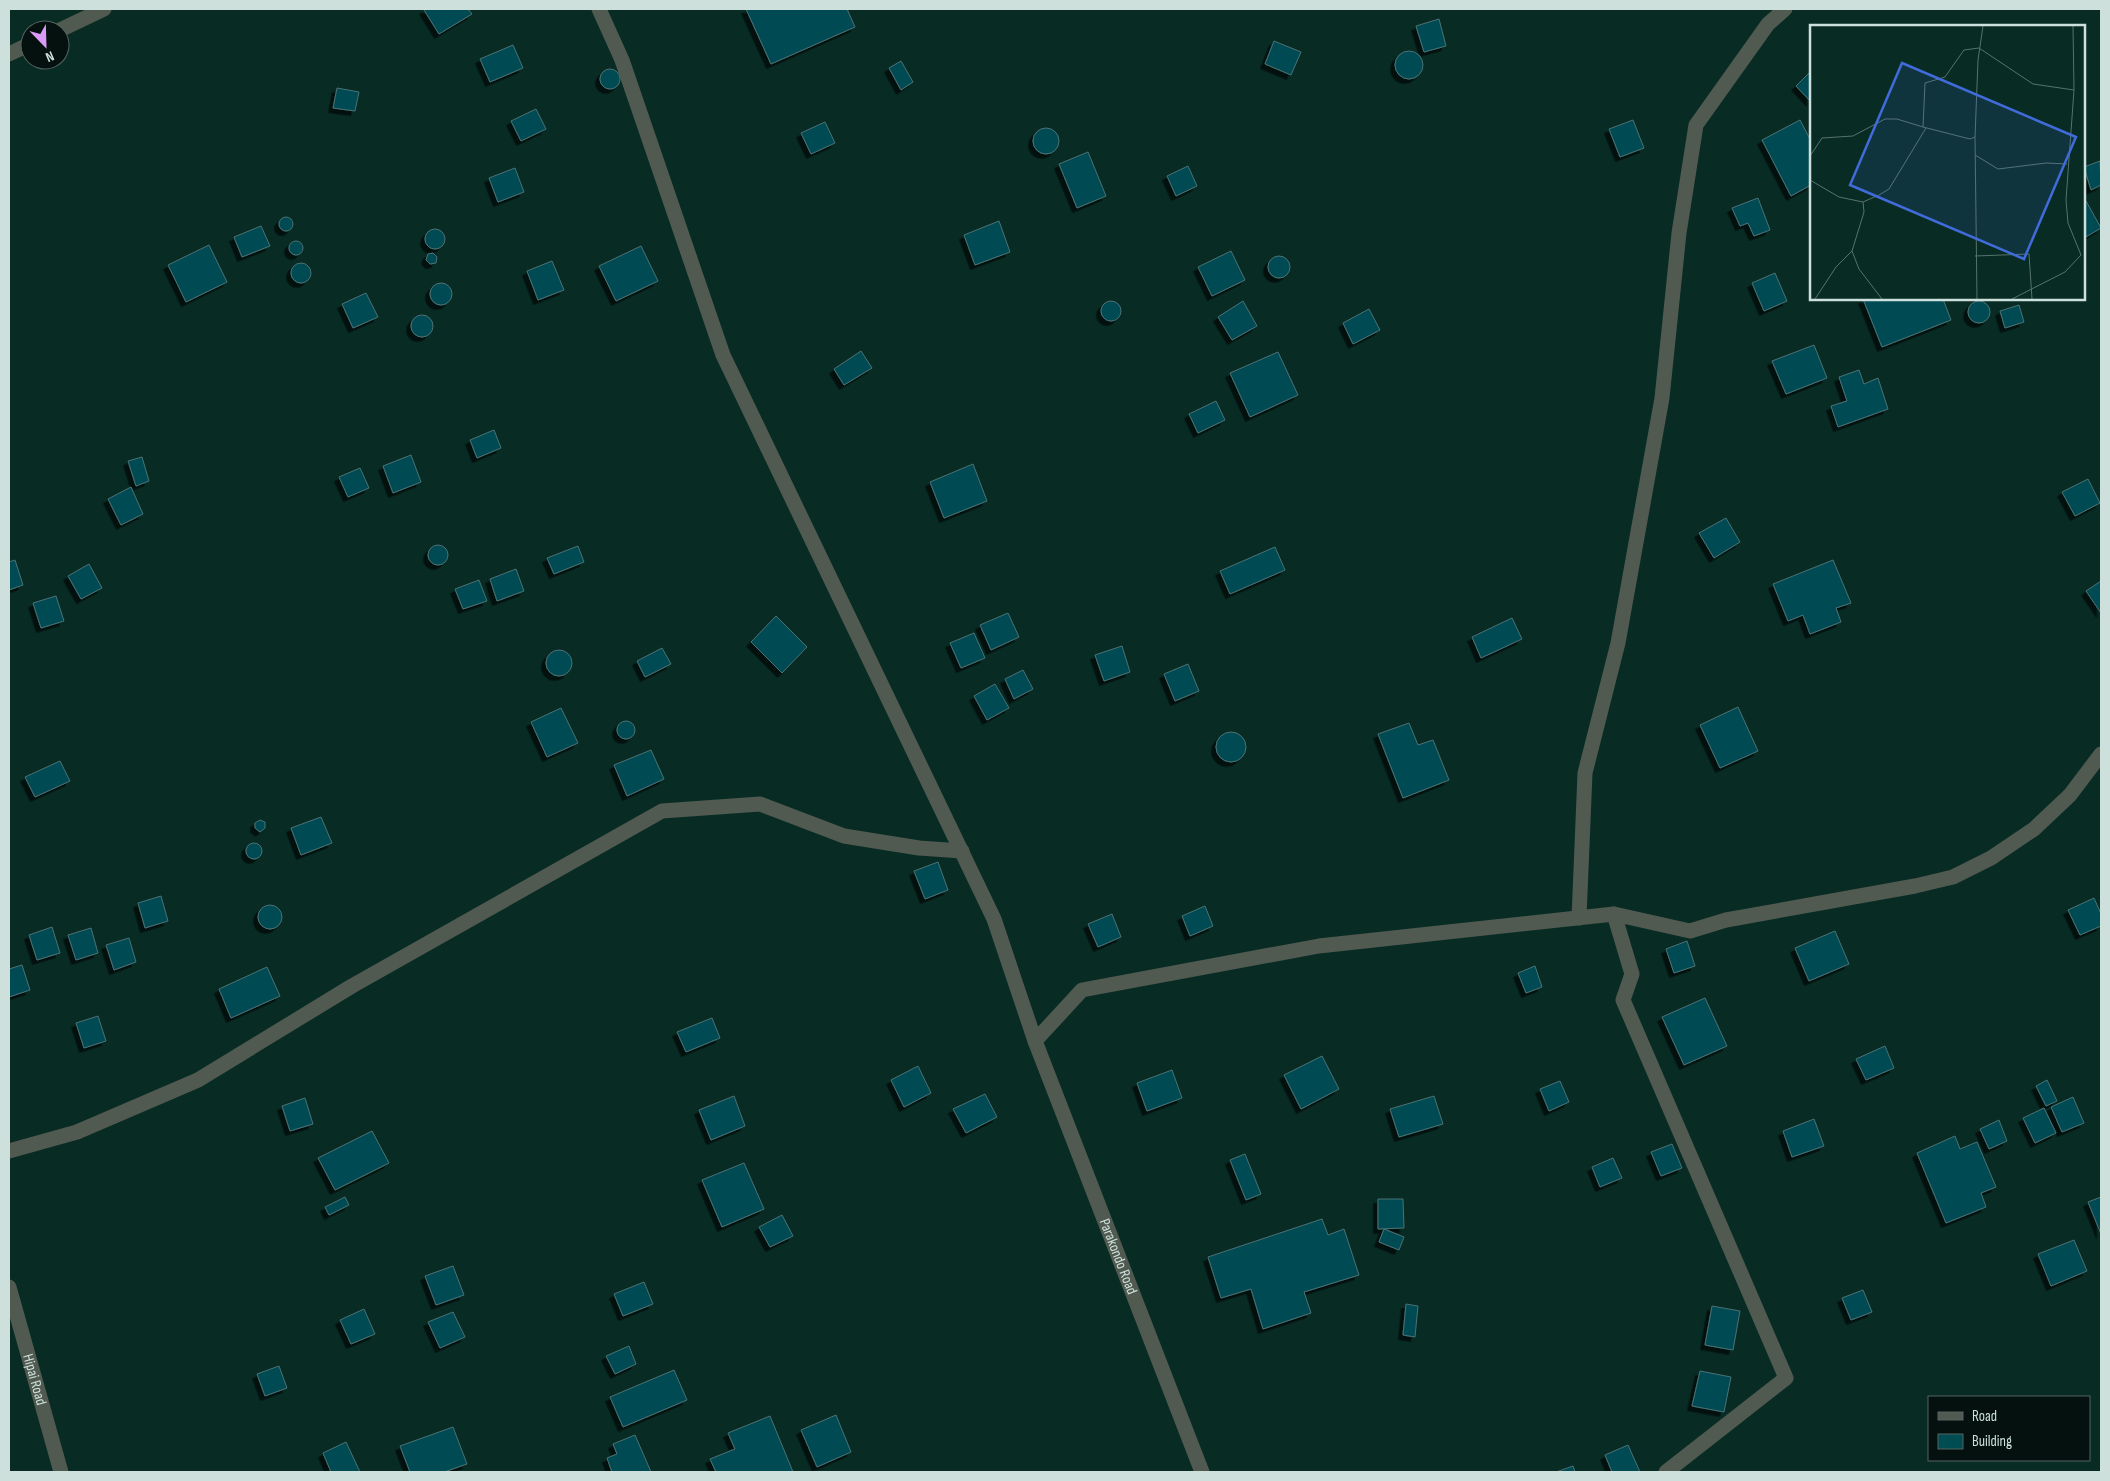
<svg xmlns="http://www.w3.org/2000/svg" width="2110" height="1481" font-family="'Sofia Sans Condensed',sans-serif">
<style>
.building{fill:#004c53;stroke:#4d7175;filter:url(#shadow)}
.lines{fill:none;stroke-linecap:round;stroke-linejoin:round}
.street{stroke:#505a51;stroke-width:15}
.labels{text-anchor:middle;stroke-width:4;stroke-linejoin:round;paint-order:stroke}
.street-label{font-size:15px;fill:#cde0db;stroke:#04110e}
.inset-road{fill:none;stroke:#57736d;stroke-width:1}
.view{fill:#406bd9;fill-opacity:0.15;stroke:#406bd9;stroke-width:2.5}
.inset-edge{fill:none;stroke:#cde0db;stroke-width:2.5}
</style>
<defs>
<filter id="shadow"><feDropShadow dx="-4.5" dy="4.5" stdDeviation="0" flood-color="#0009"/></filter>
</defs>
<rect width="100%" height="100%" fill="#082b24"/>
<g class="building">
<path d="M426,9H468L472,14L439,34L424,10Z"/>
<path d="M746,9H847L855,27L771,64Z"/>
<path d="M1439,19L1446,46L1424,52L1416,26Z"/>
<path d="M1274,41L1301,52L1291,75L1265,64Z"/>
<path d="M513,45L523,68L490,82L480,59Z"/>
<circle cx="1409" cy="65" r="14"/>
<path d="M901,61L913,82L901,90L889,68Z"/>
<circle cx="610" cy="79" r="10"/>
<path d="M1811,71V102L1796,86Z"/>
<path d="M337,88L359,92L355,111L333,108Z"/>
<path d="M536,109L546,129L521,141L511,121Z"/>
<path d="M1633,120L1644,148L1620,157L1609,129Z"/>
<path d="M1800,120L1811,141V185L1791,196L1762,140Z"/>
<path d="M825,122L835,143L811,154L801,133Z"/>
<circle cx="1046" cy="141" r="13"/>
<path d="M1088,152L1106,196L1077,208L1059,164Z"/>
<path d="M2100,161L2101,185L2091,190L2084,167Z"/>
<path d="M1188,166L1197,186L1176,196L1167,176Z"/>
<path d="M515,168L524,192L498,202L489,178Z"/>
<path d="M1758,198L1770,230L1754,236L1748,223L1740,226L1732,208Z"/>
<path d="M2086,201L2101,228L2084,238V202Z"/>
<circle cx="286" cy="224" r="7"/>
<path d="M999,221L1010,252L975,265L964,235Z"/>
<path d="M261,226L270,246L242,257L234,237Z"/>
<circle cx="435" cy="239" r="10"/>
<circle cx="296" cy="248" r="7"/>
<path d="M209,245L227,282L186,302L168,265Z"/>
<path d="M641,246L658,281L616,301L599,266Z"/>
<path d="M1231,251L1245,280L1212,296L1198,267Z"/>
<path d="M433,253L437,257L436,263L430,264L426,260L428,254Z"/>
<circle cx="1279" cy="267" r="11"/>
<path d="M552,261L564,290L538,300L527,271Z"/>
<circle cx="301" cy="273" r="10"/>
<path d="M1775,273L1787,301L1764,311L1752,283Z"/>
<circle cx="441" cy="294" r="11"/>
<path d="M366,293L378,317L353,328L342,304Z"/>
<path d="M1863,299H1943L1951,320L1882,347Z"/>
<circle cx="1979" cy="312" r="11"/>
<path d="M1243,301L1257,326L1232,340L1218,317Z"/>
<circle cx="1111" cy="311" r="10"/>
<path d="M2019,305L2024,322L2005,328L2000,311Z"/>
<path d="M1369,309L1380,330L1353,344L1343,323Z"/>
<circle cx="422" cy="326" r="11"/>
<path d="M1814,345L1827,378L1786,394L1772,361Z"/>
<path d="M861,351L872,368L844,385L834,369Z"/>
<path d="M1278,352L1298,395L1250,417L1230,373Z"/>
<path d="M1859,370L1864,384L1878,378L1888,409L1838,427L1831,406L1847,401L1839,377Z"/>
<path d="M1216,401L1225,420L1198,433L1189,414Z"/>
<path d="M494,430L501,448L477,458L470,440Z"/>
<path d="M411,455L421,482L393,493L383,466Z"/>
<path d="M142,457L149,481L136,486L128,461Z"/>
<path d="M973,464L987,501L944,518L930,482Z"/>
<path d="M360,468L369,488L348,497L339,477Z"/>
<path d="M2088,479L2100,503L2075,516L2062,492Z"/>
<path d="M131,487L143,514L121,525L108,499Z"/>
<path d="M1726,518L1740,542L1714,558L1699,533Z"/>
<circle cx="438" cy="555" r="10"/>
<path d="M578,546L584,562L554,574L547,558Z"/>
<path d="M1275,547L1285,570L1230,594L1220,571Z"/>
<path d="M15,560L23,585L9,590V562Z"/>
<path d="M1833,560L1851,603L1836,608L1841,622L1810,634L1803,615L1788,621L1773,584Z"/>
<path d="M89,564L102,588L81,599L68,576Z"/>
<path d="M516,569L524,591L497,601L490,579Z"/>
<path d="M479,580L487,601L463,609L455,589Z"/>
<path d="M2101,581V613L2086,591Z"/>
<path d="M56,596L64,621L41,628L33,603Z"/>
<path d="M1008,613L1019,637L991,650L980,625Z"/>
<path d="M776,616L807,647L782,673L751,642Z"/>
<path d="M1512,618L1522,639L1481,658L1472,637Z"/>
<path d="M974,633L985,658L961,668L950,643Z"/>
<path d="M1122,646L1130,672L1104,681L1095,655Z"/>
<path d="M662,648L671,664L645,677L637,661Z"/>
<circle cx="559" cy="663" r="13"/>
<path d="M1188,664L1199,691L1175,701L1164,674Z"/>
<path d="M1023,670L1033,689L1014,699L1005,679Z"/>
<path d="M995,684L1009,708L987,720L974,696Z"/>
<path d="M1738,707L1758,751L1720,768L1700,725Z"/>
<path d="M561,708L578,743L547,757L531,722Z"/>
<circle cx="626" cy="730" r="9"/>
<path d="M1409,723L1418,745L1433,740L1449,780L1403,798L1378,734Z"/>
<circle cx="1231" cy="747" r="15"/>
<path d="M651,750L664,779L627,796L614,765Z"/>
<path d="M60,761L70,781L35,797L25,777Z"/>
<path d="M321,817L332,843L301,855L291,828Z"/>
<path d="M260,820L265,822V828L260,832L255,828V823Z"/>
<circle cx="254" cy="851" r="8"/>
<path d="M938,862L948,890L925,899L914,871Z"/>
<path d="M161,896L168,921L145,928L138,903Z"/>
<path d="M2094,898L2101,914V926L2080,935L2068,910Z"/>
<circle cx="270" cy="917" r="12"/>
<path d="M1205,906L1213,926L1190,936L1182,916Z"/>
<path d="M1112,914L1121,937L1098,947L1088,924Z"/>
<path d="M52,927L60,953L37,960L29,935Z"/>
<path d="M91,928L98,953L76,960L68,935Z"/>
<path d="M1835,931L1849,964L1809,981L1795,948Z"/>
<path d="M129,938L136,962L114,970L106,945Z"/>
<path d="M1687,941L1695,966L1674,973L1666,949Z"/>
<path d="M22,965L30,990L9,997V969Z"/>
<path d="M1535,966L1542,987L1526,993L1518,973Z"/>
<path d="M267,967L280,996L231,1018L219,989Z"/>
<path d="M1705,998L1727,1046L1684,1065L1662,1017Z"/>
<path d="M98,1016L106,1041L84,1048L76,1023Z"/>
<path d="M712,1018L720,1038L686,1052L677,1032Z"/>
<path d="M1885,1046L1894,1068L1866,1080L1856,1059Z"/>
<path d="M1322,1056L1339,1089L1301,1109L1284,1075Z"/>
<path d="M918,1066L931,1093L904,1107L891,1080Z"/>
<path d="M1172,1070L1182,1098L1147,1111L1137,1083Z"/>
<path d="M2047,1080L2057,1101L2046,1106L2036,1086Z"/>
<path d="M1560,1081L1569,1102L1549,1111L1540,1089Z"/>
<path d="M985,1094L997,1117L966,1133L953,1109Z"/>
<path d="M734,1096L745,1126L711,1140L699,1110Z"/>
<path d="M1434,1096L1443,1124L1399,1137L1390,1109Z"/>
<path d="M2073,1097L2084,1123L2062,1132L2051,1107Z"/>
<path d="M305,1098L313,1124L290,1131L282,1106Z"/>
<path d="M2044,1108L2056,1133L2035,1143L2023,1118Z"/>
<path d="M1814,1119L1824,1146L1792,1157L1783,1131Z"/>
<path d="M1999,1120L2007,1141L1989,1149L1980,1129Z"/>
<path d="M372,1131L389,1163L335,1190L318,1158Z"/>
<path d="M1955,1136L1960,1149L1977,1142L1996,1187L1981,1193L1986,1207L1946,1223L1917,1153Z"/>
<path d="M1672,1144L1682,1168L1661,1176L1651,1152Z"/>
<path d="M1245,1154L1261,1194L1246,1200L1230,1160Z"/>
<path d="M1613,1158L1622,1178L1600,1187L1592,1167Z"/>
<path d="M744,1163L764,1209L722,1227L702,1180Z"/>
<path d="M345,1197L349,1205L329,1215L325,1207Z"/>
<path d="M2101,1197V1234L2088,1202Z"/>
<path d="M1378,1199H1403L1404,1228L1378,1229Z"/>
<path d="M782,1215L793,1236L770,1247L759,1227Z"/>
<path d="M1322,1219L1328,1235L1344,1229L1359,1275L1304,1292L1311,1313L1263,1329L1251,1289L1221,1298L1208,1257Z"/>
<path d="M1384,1229L1404,1237L1399,1250L1379,1242Z"/>
<path d="M2074,1240L2087,1271L2051,1286L2038,1254Z"/>
<path d="M453,1266L464,1295L436,1305L425,1276Z"/>
<path d="M644,1282L653,1304L623,1316L614,1294Z"/>
<path d="M1863,1290L1872,1312L1851,1320L1842,1298Z"/>
<path d="M1406,1304L1418,1306L1415,1337L1403,1335Z"/>
<path d="M1712,1306L1740,1311L1733,1350L1705,1345Z"/>
<path d="M364,1309L375,1334L351,1344L340,1320Z"/>
<path d="M453,1312L465,1337L440,1348L428,1322Z"/>
<path d="M629,1346L636,1364L615,1374L606,1356Z"/>
<path d="M279,1366L287,1388L265,1396L257,1374Z"/>
<path d="M674,1370L687,1400L623,1427L610,1397Z"/>
<path d="M1700,1371L1731,1377L1724,1412L1692,1406Z"/>
<path d="M836,1415L851,1452L817,1467L801,1430Z"/>
<path d="M770,1416L793,1472H716L710,1459L735,1449L728,1433Z"/>
<path d="M453,1427L467,1464L444,1472H410L400,1446Z"/>
<path d="M635,1435L651,1472H612L607,1458L617,1454L613,1444Z"/>
<path d="M346,1442L360,1472H331L323,1453Z"/>
<path d="M1628,1445L1640,1472H1612L1605,1455Z"/>
<path d="M1573,1466L1575,1472H1556Z"/>
</g>
<g class="lines">
<g class="street">
<path d="M599,9L622,60L723,355L994,919L1035,1041L1082,990L1319,946L1614,914"/>
<path d="M60,30L104,9"/>
<path d="M9,54L30,44"/>
<path d="M1579,918L1585,773L1618,643L1662,398L1679,233L1696,125L1768,24L1785,9"/>
<path id="s1" d="M1035,1041L1202,1472"/>
<path d="M9,1151L77,1132L198,1080L352,986L662,811L760,804L844,836L919,848L962,851"/>
<path id="s2" d="M9,1287L61,1472"/>
<path d="M1666,1472L1786,1378L1623,1000L1632,974L1614,914L1690,931L1726,920L1915,886L1953,877L1991,858L2034,829L2070,795L2101,754"/>
</g>
</g>
<g class="labels">
<g class="street-label">
<text dy="5" stroke="none"><textPath href="#s1" startOffset="231">Parakondo Road</textPath></text>
<text dy="5" stroke="none"><textPath href="#s2" startOffset="96">Hipai Road</textPath></text>
</g>
</g>
<g transform="translate(1810 25)">
<rect width="275" height="275" fill="#082b24"/>
<path class="inset-road" d="M113,102L160,114L165,112L167,274M165,112L168,35L173,1M165,130L188,144L236,138L257,139M0,131L12,113L43,111L75,94H87L113,102L115,58L135,52L154,25L169,23L223,59L264,65M0,155L29,172L53,177L69,170L79,164L116,103M53,177L54,187L42,226L49,244L72,274M165,231L219,229L222,274M5,274L26,242L42,226M202,274L255,247L271,230L258,198L256,175L264,65L263,1"/>
<path class="view" d="M92,38L266,112L214,234L40,160Z"/>
<rect width="275" height="275" class="inset-edge"/>
</g>
<rect width="2110" height="1481" fill="none" stroke="#cde0db" stroke-width="20"/>
<rect x="1928" y="1396" width="162" height="65" fill="#04110e" stroke="#546460"/>
<rect x="1938" y="1412" width="25" height="8" fill="#505a51" stroke="#546460"/>
<text x="1972" y="1421" font-size="15" fill="#cde0db">Road</text>
<rect x="1938" y="1434" width="25" height="15" fill="#004c53" stroke="#546460"/>
<text x="1972" y="1446" font-size="15" fill="#cde0db">Building</text>
<g transform="translate(45 45) rotate(157)"><circle r="24" fill="#04110e" stroke="#546460"/>
<path d="M0-4L9 19L0 12L-9 19Z" fill="#da9af7"/>
<text y="-8" font-size="14" font-weight="bold" text-anchor="middle" fill="#cde0db">N</text>
</g>
</svg>
